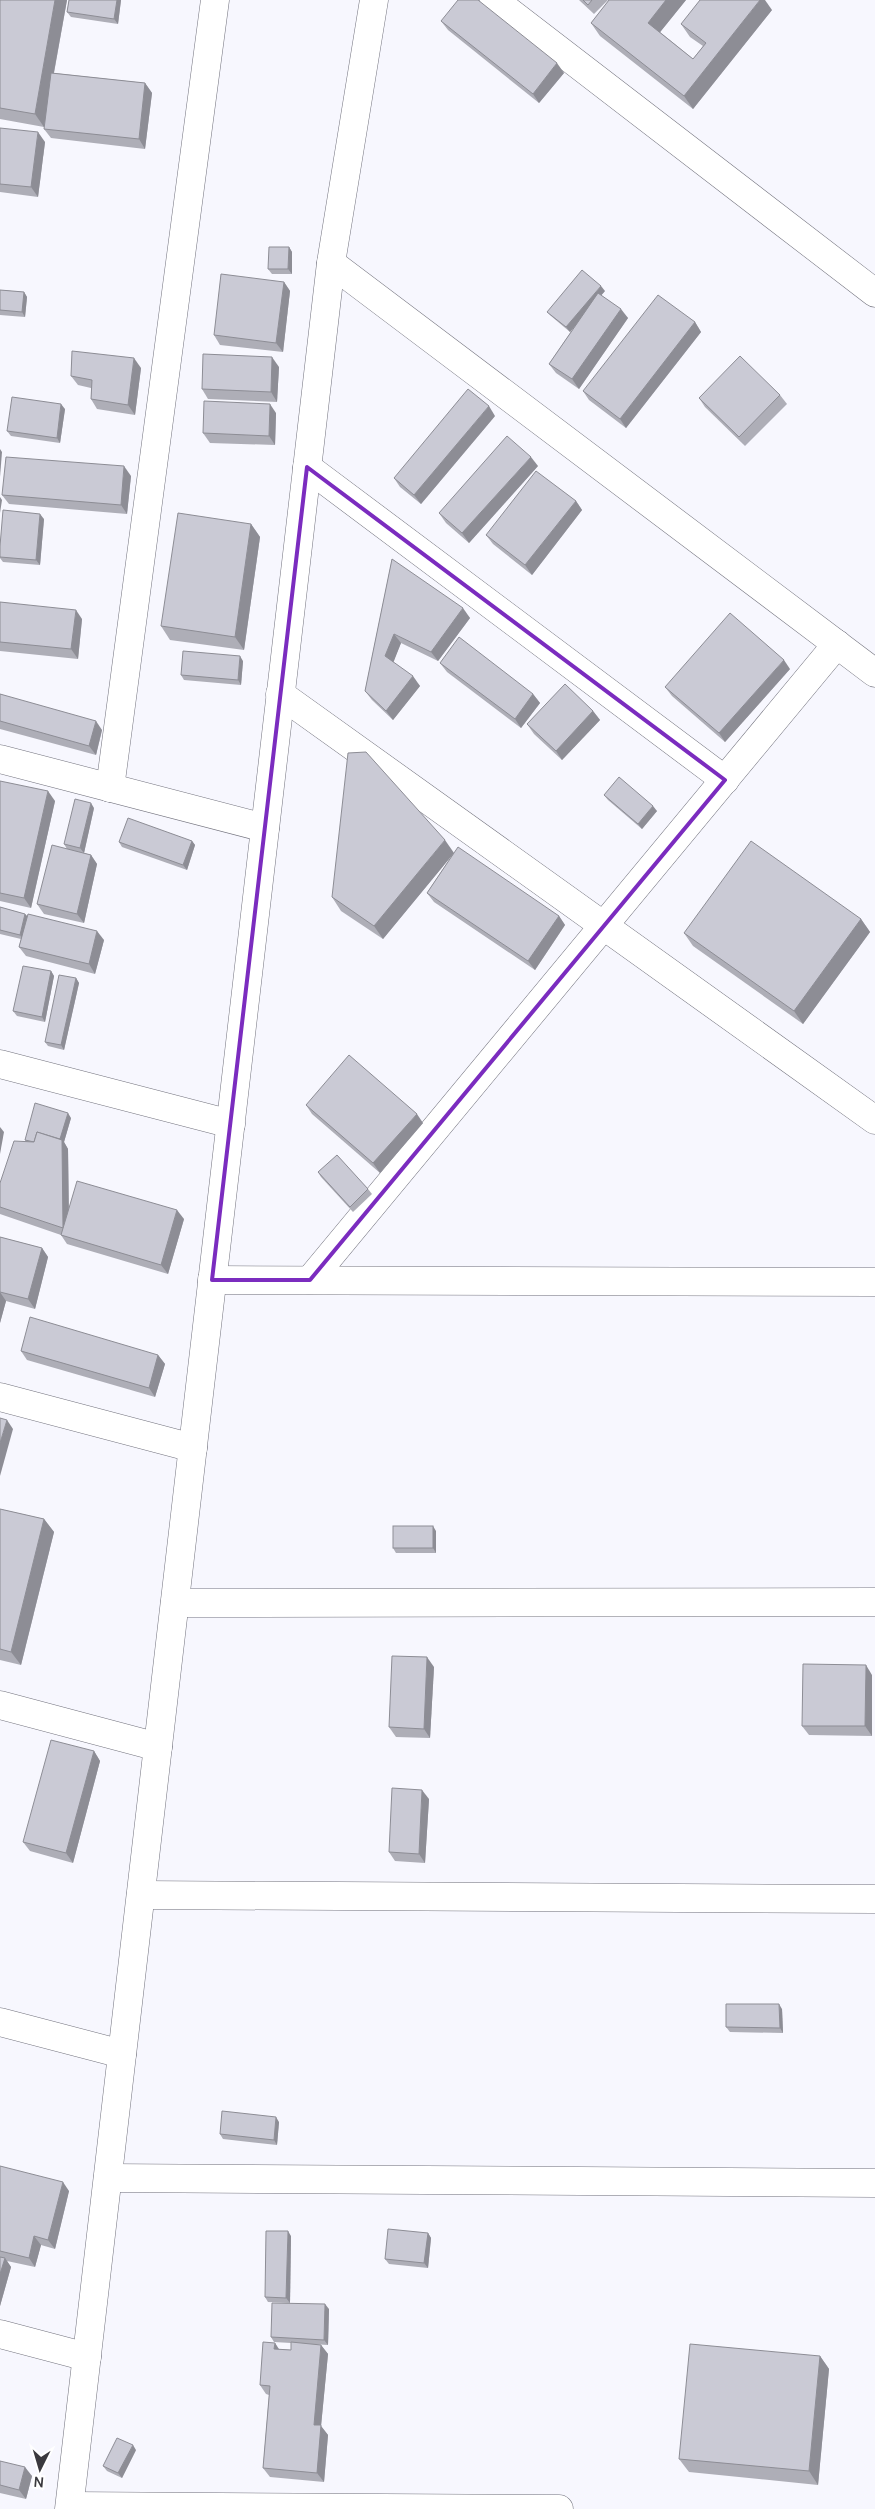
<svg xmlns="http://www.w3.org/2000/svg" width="875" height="2509" font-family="Manrope,sans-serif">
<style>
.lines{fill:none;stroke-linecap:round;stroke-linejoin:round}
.street-casing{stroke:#73737e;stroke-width:29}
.street{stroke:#fff;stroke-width:28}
.wall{fill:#aeaeb7}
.shaded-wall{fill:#8d8d95}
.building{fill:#cacad5;stroke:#8d8d95}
.marked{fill:none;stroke:#7b2cbf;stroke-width:4;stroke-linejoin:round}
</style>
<rect width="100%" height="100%" fill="#f7f7fe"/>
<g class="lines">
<defs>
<g id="street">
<path d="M494,0L875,293"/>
<path d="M331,263L875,673"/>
<path d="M307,467L725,780"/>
<path d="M280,694L875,1120"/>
<path d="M0,759L265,828"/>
<path d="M110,788L215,0"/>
<path d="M0,1064L231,1124"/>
<path d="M212,1280L875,1282"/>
<path d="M310,1280L837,644"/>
<path d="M0,1397L193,1448"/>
<path d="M175,1603L875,1602"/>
<path d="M0,1705L158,1747"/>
<path d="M141,1895L875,1899"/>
<path d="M0,2022L122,2054"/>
<path d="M108,2178L875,2183"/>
<path d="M0,2334L87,2357"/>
<path d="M70,2506L559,2509"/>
<path d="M69,2509L331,263L374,0"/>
</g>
</defs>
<use href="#street" class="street-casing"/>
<use href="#street" class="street"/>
</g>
<g class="wall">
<path d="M0,0H67L54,73L145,83L152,93L145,149L51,138L44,129L46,118L44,127L0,119Z"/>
<path d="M69,0H121L118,24L71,17L67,12Z"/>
<path d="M579,0H608L594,14Z"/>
<path d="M609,0H686L660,32L693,59L703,46L690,37L681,24L772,10L693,109L600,36L591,23Z"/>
<path d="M441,21L564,73L539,103L448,30Z"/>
<path d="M0,128L45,142L38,197L0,192Z"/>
<path d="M289,247L292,252V274H272L268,269Z"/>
<path d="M284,282L290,291L283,352L220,345L214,335Z"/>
<path d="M0,290L24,292L27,297L25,317L0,315Z"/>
<path d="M605,291L601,295L628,318L579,389L556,373L549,364L575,326L570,332L551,316L547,312Z"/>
<path d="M695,322L701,332L626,428L589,400L583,391Z"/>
<path d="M279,367L277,402L208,399L202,389Z"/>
<path d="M141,368L135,415L97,409L91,399V388L78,385L71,376Z"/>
<path d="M780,395L787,404L745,446L705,407L699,398Z"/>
<path d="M65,409L60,443L11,436L7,431Z"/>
<path d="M276,413L275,445L210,443L203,433Z"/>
<path d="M495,416L421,504L400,487L394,478Z"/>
<path d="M538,466L469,543L446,523L439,513Z"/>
<path d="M131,476L127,514L9,504L2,495Z"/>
<path d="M576,501L582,510L532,575L493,544L486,535Z"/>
<path d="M44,519L40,565L3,562L0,558V546Z"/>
<path d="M251,524L260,537L244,650L170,640L161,626Z"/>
<path d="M392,559L470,618L438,661L401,643L393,662L420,686L393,720L372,700L365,691Z"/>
<path d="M0,602L82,619L78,659L0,651Z"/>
<path d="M243,661L241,685L184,680L181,675Z"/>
<path d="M440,663L533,694L540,703L521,728L447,672Z"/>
<path d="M790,669L725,742L672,696L665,687Z"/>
<path d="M0,694L102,730L96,755L0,729Z"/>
<path d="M593,711L600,720L562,760L534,734L527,724Z"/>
<path d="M0,781L55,801L31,908L0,901Z"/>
<path d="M604,795L657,811L642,829L608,800Z"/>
<path d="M94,808L84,853L91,855L97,864L84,923L44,914L37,904L67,849L64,844Z"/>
<path d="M192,841L195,845L187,870L122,847L119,842Z"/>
<path d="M454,853L559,916L565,925L535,970L434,902L427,893L453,854L383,939L341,911L332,897Z"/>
<path d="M0,907L25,914L27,916L104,940L95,974L26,956L19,947L21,939L0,934Z"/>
<path d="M861,919L870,932L803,1024L693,946L684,933Z"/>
<path d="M51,971L54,976L45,1022L17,1016L13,1011Z"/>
<path d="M76,978L79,983L64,1050L48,1046L45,1042Z"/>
<path d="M306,1105L423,1123L380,1173L312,1114Z"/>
<path d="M71,1118L64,1142L68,1149L69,1207L184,1219L168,1274L67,1244L61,1235L0,1214V1183L26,1142L25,1140Z"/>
<path d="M318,1172L368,1189L372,1194L353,1212L321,1177Z"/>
<path d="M0,1237L42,1248L48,1257L35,1309L6,1301L0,1323Z"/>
<path d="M21,1351L158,1355L165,1364L155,1397L27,1360Z"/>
<path d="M0,1509L44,1519L54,1532L21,1665L0,1660Z"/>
<path d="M436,1531V1553H396L393,1548Z"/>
<path d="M434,1667L430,1738L396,1737L389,1727Z"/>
<path d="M872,1675V1736L809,1735L802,1726Z"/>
<path d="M94,1751L100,1761L73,1863L30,1851L23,1842Z"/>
<path d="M429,1799L425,1863L395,1861L389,1852Z"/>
<path d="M782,2009L783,2033L730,2032L726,2027Z"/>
<path d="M279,2122L277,2145L223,2139L220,2134Z"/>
<path d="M0,2166L69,2191L55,2249L41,2245L35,2267L7,2261L11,2267L0,2306Z"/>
<path d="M428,2233L431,2238L428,2268L389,2264L385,2259Z"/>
<path d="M291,2236L290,2303L268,2302L265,2297Z"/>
<path d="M329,2309L328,2345L311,2344L321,2345L328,2354L321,2426L328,2435L324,2482L270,2477L263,2468L269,2395L266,2394L260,2385L275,2343L279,2349L291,2350V2343L274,2342L271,2337Z"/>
<path d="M820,2356L829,2369L818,2485L689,2472L679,2459Z"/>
<path d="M136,2450L122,2478L107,2471L103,2466Z"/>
<path d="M0,2461L32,2476L26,2499L0,2493Z"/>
</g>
<g class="shaded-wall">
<path d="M55,0H67L44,127L35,114Z"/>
<path d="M117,0H121L118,24L114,19Z"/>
<path d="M666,0H686L657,36L648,23Z"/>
<path d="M760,0H765L772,10L693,109L684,96Z"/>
<path d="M557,63L564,73L539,103L533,94Z"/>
<path d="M145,83L152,93L145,149L139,139Z"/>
<path d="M38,132L45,142L38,197L31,187Z"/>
<path d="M289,247L292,252V274L288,269Z"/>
<path d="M284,282L290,291L283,352L276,343Z"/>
<path d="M601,286L605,291L570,332L566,327Z"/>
<path d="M24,292L27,297L25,317L22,312Z"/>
<path d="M621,309L628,318L579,389L572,379Z"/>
<path d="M695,322L701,332L626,428L620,419Z"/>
<path d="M272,357L279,367L277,402L271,392Z"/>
<path d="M134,358L141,368L135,415L128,405Z"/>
<path d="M61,404L65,409L60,443L57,438Z"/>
<path d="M270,404L276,413L275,445L269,436Z"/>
<path d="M489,406L495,416L421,504L414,495Z"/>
<path d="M0,449L2,452L0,477Z"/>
<path d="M531,457L538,466L469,543L462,533Z"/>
<path d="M124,466L131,476L127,514L121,505Z"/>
<path d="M0,497L2,500L0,513Z"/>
<path d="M576,501L582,510L532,575L525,565Z"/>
<path d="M40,514L44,519L40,565L36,560Z"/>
<path d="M251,524L260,537L244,650L235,637Z"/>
<path d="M463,608L470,618L438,661L431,652Z"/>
<path d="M76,610L82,619L78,659L71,649Z"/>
<path d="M394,634L401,643L392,666L385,656Z"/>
<path d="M240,656L243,661L241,685L238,680Z"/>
<path d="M784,660L790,669L725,742L719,733Z"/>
<path d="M413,676L420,686L393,720L386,711Z"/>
<path d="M533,694L540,703L521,728L515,719Z"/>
<path d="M593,711L600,720L562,760L556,751Z"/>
<path d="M96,721L102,730L96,755L89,746Z"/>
<path d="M48,791L55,801L31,908L24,898Z"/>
<path d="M91,803L94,808L84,853L80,848Z"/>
<path d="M653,806L657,811L642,829L638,824Z"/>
<path d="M445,840L454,853L383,939L374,926Z"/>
<path d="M192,841L195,845L187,870L183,865Z"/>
<path d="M91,855L97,864L84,923L77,914Z"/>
<path d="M25,914L29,918L23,940L20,935Z"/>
<path d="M559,916L565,925L535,970L528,961Z"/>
<path d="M861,919L870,932L803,1024L794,1011Z"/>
<path d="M97,931L104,940L95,974L89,964Z"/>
<path d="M51,971L54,976L45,1022L42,1017Z"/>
<path d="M76,978L79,983L64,1050L61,1045Z"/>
<path d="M68,1113L71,1118L64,1142L68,1149L69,1238L63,1228L58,1143Z"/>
<path d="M417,1114L423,1123L380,1173L373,1163Z"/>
<path d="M0,1127L4,1132L0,1154Z"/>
<path d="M177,1210L184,1219L168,1274L161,1265Z"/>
<path d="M42,1248L48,1257L35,1309L28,1299Z"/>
<path d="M0,1292L6,1301L0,1323Z"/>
<path d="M158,1355L165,1364L155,1397L149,1388Z"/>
<path d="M7,1420L13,1429L0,1476V1443Z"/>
<path d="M44,1519L54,1532L21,1665L11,1652Z"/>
<path d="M433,1526L436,1531V1553L433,1548Z"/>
<path d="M427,1657L434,1667L430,1738L424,1729Z"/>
<path d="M866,1665L872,1675V1736L865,1726Z"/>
<path d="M94,1751L100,1761L73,1863L66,1853Z"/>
<path d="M422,1790L429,1799L425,1863L419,1854Z"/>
<path d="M779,2004L782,2009L783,2033L780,2028Z"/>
<path d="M276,2117L279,2122L277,2145L274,2140Z"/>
<path d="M63,2182L69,2191L55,2249L48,2240Z"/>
<path d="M288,2231L291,2236L290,2303L286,2298Z"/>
<path d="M428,2233L431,2238L428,2268L424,2263Z"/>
<path d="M34,2236L41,2245L35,2267L29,2258Z"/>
<path d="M5,2258L11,2267L0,2306V2274Z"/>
<path d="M325,2304L329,2309L328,2345L324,2340Z"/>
<path d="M275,2343L281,2353L274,2349Z"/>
<path d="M321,2345L328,2354L321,2426L328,2435L324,2482L317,2473L314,2425Z"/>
<path d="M820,2356L829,2369L818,2485L809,2471Z"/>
<path d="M133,2445L136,2450L122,2478L118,2473Z"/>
<path d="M25,2467L32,2476L26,2499L19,2490Z"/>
</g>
<g class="building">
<path d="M0,0H55L35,114L0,108Z"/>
<path d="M69,0H117L114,19L67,12Z"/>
<path d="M458,0H478L557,63L533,94L441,21Z"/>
<path d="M583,0H592L588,5Z"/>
<path d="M609,0H666L648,23L693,59L706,43L681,24L700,0H760L684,96L591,23Z"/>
<path d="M51,73L145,83L139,139L44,129Z"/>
<path d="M0,128L38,132L31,187L0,184Z"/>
<path d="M269,247H289L288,269H268Z"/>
<path d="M582,270L601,286L566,327L547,312Z"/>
<path d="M221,274L284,282L276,343L214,335Z"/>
<path d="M0,290L24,292L22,312L0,310Z"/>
<path d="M598,293L621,309L572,379L549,364Z"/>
<path d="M658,295L695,322L620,419L583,391Z"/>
<path d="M72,351L134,358L128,405L91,399L92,380L71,376Z"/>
<path d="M203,354L272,357L271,392L202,389Z"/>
<path d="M740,356L780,395L739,437L699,398Z"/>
<path d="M468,389L489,406L414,495L394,478Z"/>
<path d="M12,397L61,404L57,438L7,431Z"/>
<path d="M204,401L270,404L269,436L203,433Z"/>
<path d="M507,436L531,457L462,533L439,513Z"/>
<path d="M6,457L124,466L121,505L2,495Z"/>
<path d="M536,471L576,501L525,565L486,535Z"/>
<path d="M3,510L40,514L36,560L0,557V546Z"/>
<path d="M178,513L251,524L235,637L161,626Z"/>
<path d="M392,559L463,608L431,652L394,634L385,656L413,676L386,711L365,691Z"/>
<path d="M0,602L76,610L71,649L0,642Z"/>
<path d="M730,613L784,660L719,733L665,687Z"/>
<path d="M459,637L533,694L515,719L440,663Z"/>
<path d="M183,651L240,656L238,680L181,675Z"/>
<path d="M565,684L593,711L556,751L527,724Z"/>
<path d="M0,694L96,721L89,746L0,721Z"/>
<path d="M366,752L445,840L374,926L332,897L348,753Z"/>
<path d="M619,777L653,806L638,824L604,795Z"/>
<path d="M0,781L48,791L24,898L0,893Z"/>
<path d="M75,799L91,803L80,848L64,844Z"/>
<path d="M128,818L192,841L183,865L119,842Z"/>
<path d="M751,841L861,919L794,1011L684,933Z"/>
<path d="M52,845L91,855L77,914L37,904Z"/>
<path d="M458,847L559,916L528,961L427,893Z"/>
<path d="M0,907L25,914L20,935L0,930Z"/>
<path d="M28,914L97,931L89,964L19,947Z"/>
<path d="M23,966L51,971L42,1017L13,1011Z"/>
<path d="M59,975L76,978L61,1045L45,1042Z"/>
<path d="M349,1055L417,1114L373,1163L306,1105Z"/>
<path d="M35,1103L68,1113L60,1139L37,1132L34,1142L25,1140Z"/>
<path d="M37,1132L62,1140L63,1228L0,1207V1183L14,1141L34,1142Z"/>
<path d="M337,1155L368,1189L350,1207L318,1172Z"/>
<path d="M77,1181L177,1210L161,1265L61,1235Z"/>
<path d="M0,1237L42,1248L28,1299L0,1292Z"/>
<path d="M30,1317L158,1355L149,1388L21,1351Z"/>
<path d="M0,1418L7,1420L0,1443Z"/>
<path d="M0,1509L44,1519L11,1652L0,1649Z"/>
<rect x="393" y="1526" width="40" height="22"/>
<path d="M392,1656L427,1657L424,1729L389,1727Z"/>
<path d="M803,1664L866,1665L865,1726H802Z"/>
<path d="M51,1740L94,1751L66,1853L23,1842Z"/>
<path d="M392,1788L422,1790L419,1854L389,1852Z"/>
<path d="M726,2004H779L780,2028L726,2027Z"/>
<path d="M222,2111L276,2117L274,2140L220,2134Z"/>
<path d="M0,2166L63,2182L48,2240L34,2236L29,2258L0,2251Z"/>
<path d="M388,2229L428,2233L424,2263L385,2259Z"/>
<path d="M266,2231H288L286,2298L265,2297Z"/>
<path d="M0,2257L5,2258L0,2274Z"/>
<path d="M272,2303L325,2304L324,2340L271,2337Z"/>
<path d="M263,2342L275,2343L274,2349L291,2350V2342L321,2345L314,2425H321L317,2473L263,2468L270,2386L260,2385Z"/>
<path d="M690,2344L820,2356L809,2471L679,2459Z"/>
<path d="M117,2438L133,2445L118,2473L103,2466Z"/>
<path d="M0,2461L25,2467L19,2490L0,2485Z"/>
</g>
<path class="marked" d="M307,467L725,780L310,1280H212Z"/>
<g transform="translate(40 2469) rotate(185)" stroke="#ffffff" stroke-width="4" paint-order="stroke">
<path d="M0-4L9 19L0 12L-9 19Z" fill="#3a393e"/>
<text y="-8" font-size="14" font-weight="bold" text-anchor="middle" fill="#3a393e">N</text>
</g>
</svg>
